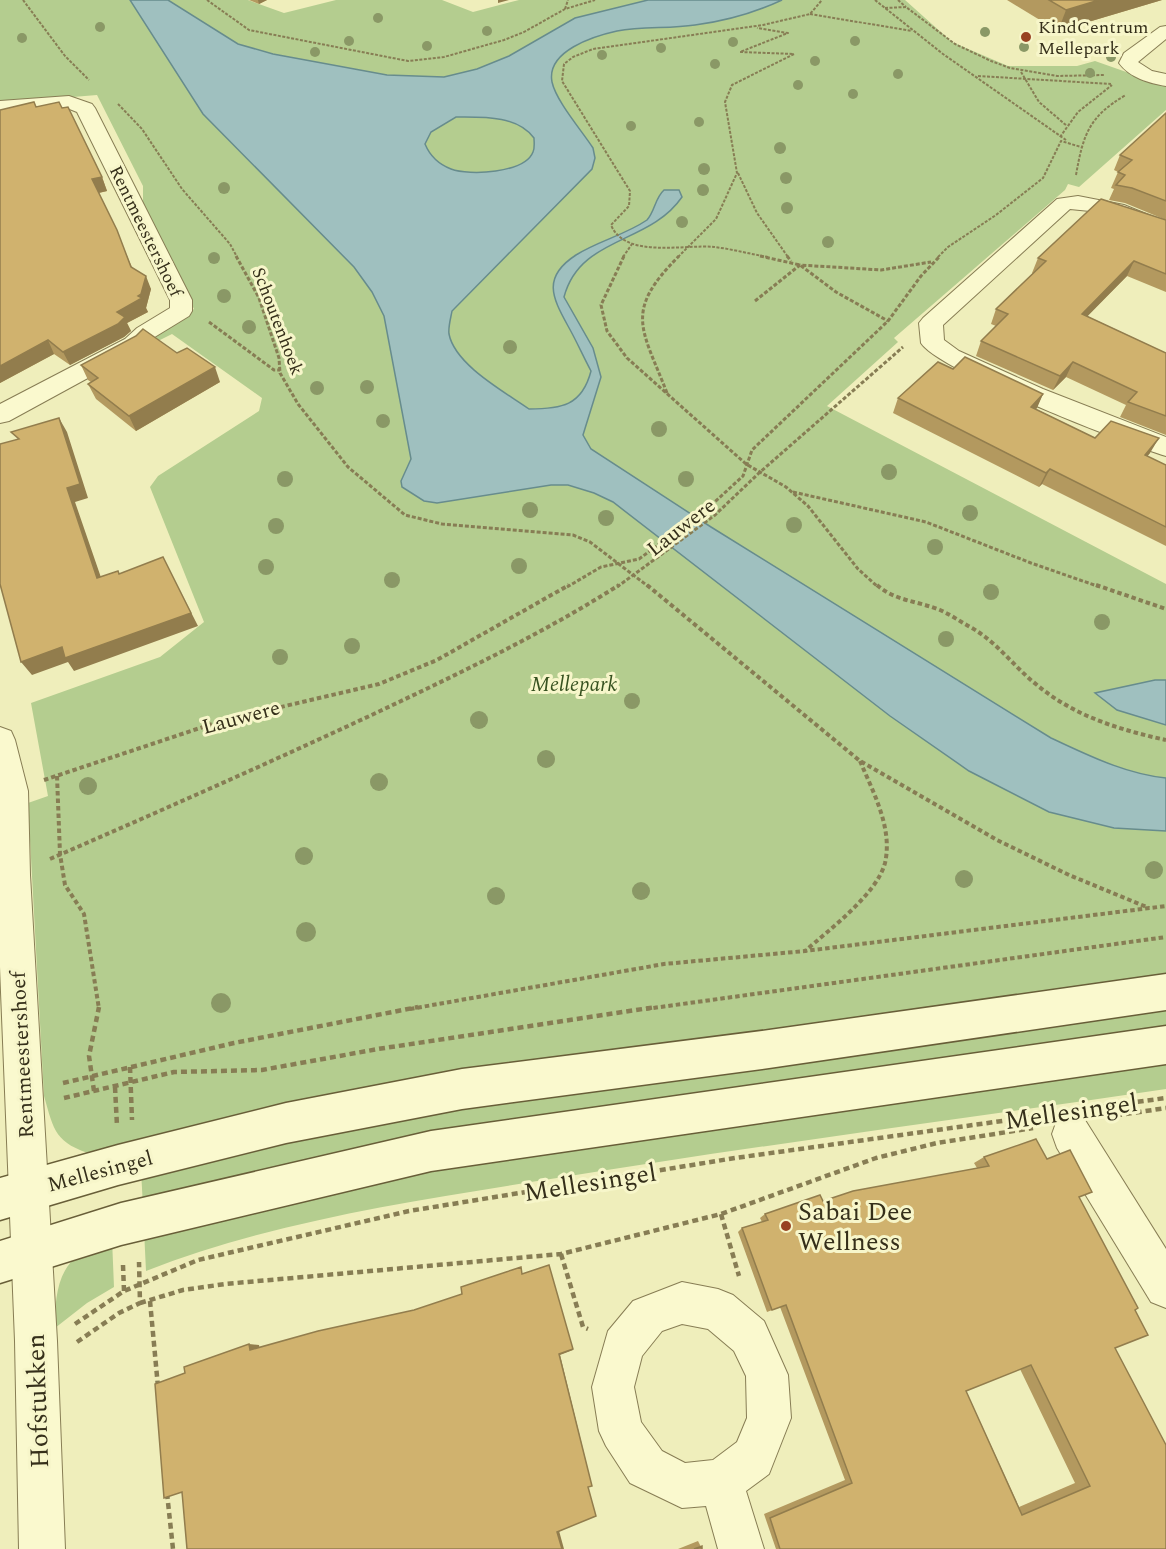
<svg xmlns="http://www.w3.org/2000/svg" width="1166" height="1549" font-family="Spectral,serif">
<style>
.green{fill:#b4cd8f}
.water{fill:#9fc0bf;stroke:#678c8d;stroke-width:1.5;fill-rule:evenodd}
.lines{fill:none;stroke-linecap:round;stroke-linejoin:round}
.street-casing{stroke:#877d54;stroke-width:2}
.secondary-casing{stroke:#685e38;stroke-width:3}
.path-far3{stroke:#877d54;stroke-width:2;stroke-dasharray:3 1.5;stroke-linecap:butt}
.path-far2{stroke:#877d54;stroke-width:3;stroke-dasharray:4 2;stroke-linecap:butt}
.path-far1{stroke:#877d54;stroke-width:4;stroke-dasharray:4.5 3;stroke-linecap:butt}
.path{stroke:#877d54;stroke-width:4.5;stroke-dasharray:6 4;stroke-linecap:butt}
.street{fill:#faf9ce;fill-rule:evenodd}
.secondary{fill:#faf9ce;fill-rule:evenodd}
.tree{fill:#8a9866}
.wall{fill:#b3995f;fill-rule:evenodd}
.shaded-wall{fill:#927d4d}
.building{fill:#d0b26e;stroke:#927d4d;stroke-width:1.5;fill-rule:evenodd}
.poi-dot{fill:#984222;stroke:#f7f6ca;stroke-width:2}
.labels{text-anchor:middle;stroke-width:6;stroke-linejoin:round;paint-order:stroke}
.far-poi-label{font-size:18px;fill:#352f1a;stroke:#f7f6ca;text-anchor:start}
.far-street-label{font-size:18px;fill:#352f1a;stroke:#f7f6ca}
.street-label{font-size:21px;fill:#352f1a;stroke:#f7f6ca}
.park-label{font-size:21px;font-style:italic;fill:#375220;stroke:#f7f6ca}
.near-street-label{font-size:26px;fill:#352f1a;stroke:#f7f6ca}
.near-poi-label{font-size:26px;fill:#352f1a;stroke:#f7f6ca;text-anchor:start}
</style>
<rect width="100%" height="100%" fill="#efeebb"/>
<g class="green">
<path d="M0,0H248L284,13L336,0H442L473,12L519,0H905L952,42L1008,66H1077L1095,61L1166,86V110L1079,187L1068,184L1065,190L894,338L898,342L827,406L1166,584V979L94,1155C55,1143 54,1131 44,1096L28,803L48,796L31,703L160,657L204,622L150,487L158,476L259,411L262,398L172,334L150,345L149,335L194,309L143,204V186L97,95L0,103Z"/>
<path d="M1166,999V1034L143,1207L141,1170L285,1135Z"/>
<path d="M1166,1055V1089C963,1119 760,1145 557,1178C418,1200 277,1220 146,1271L144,1230L406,1169Z"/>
<path d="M112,1239L114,1287L87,1303L55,1328C55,1301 56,1270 81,1253C89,1247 102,1244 112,1239Z"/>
</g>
<g class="water">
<path d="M130,0H168L238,44L273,54L387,75L444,77L477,69L509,56L575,18L648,0H782C754,13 726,21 695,25C669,29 643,26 617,31C594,36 546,51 552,82C556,101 582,131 593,148L595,158L592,169L452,311C451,317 448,327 449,334C455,365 505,392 529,409C561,409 582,406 591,371C583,356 576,340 568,326C552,297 542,277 576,255C598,241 625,235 647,220C655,211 655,198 664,190H679L682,197C649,245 580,236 564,297L593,348L601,377L583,435L591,449L711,527L1051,738C1088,755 1125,774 1166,778V831L1114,828L1049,812L969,771L890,716L613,502L594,493L568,485H551L437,503L424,501L402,487L401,481L411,459L384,316L372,292L354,267L203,114ZM456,117C482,117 517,115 534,138C534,142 535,148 533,152C525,173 469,176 451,169C438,164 430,156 425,144L431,132Z"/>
<path d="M1155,680H1166V725L1117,710L1095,693Z"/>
</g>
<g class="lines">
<defs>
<g id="street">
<path d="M1166,26V39L1138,62L1152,71L1166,74V86C1149,83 1130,78 1119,63L1124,53L1160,27Z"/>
<path d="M69,96L92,104L95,108L192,300V311L189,316L153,338L141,349L9,421L0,423V404L125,339L137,328L170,308V300L77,112L67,108L0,113V101Z"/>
<path d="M1078,196L1124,205L1166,222V236L1100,212L1070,209L943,325L944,340L959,351L1043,389L1166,437V456C1126,444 939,371 921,343L919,323L923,318L1057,199Z"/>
<path d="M0,727L11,731L15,740L28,791L30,875L57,1341L65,1549H19L15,1341L0,967Z"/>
<path d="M1071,1115L1085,1120L1166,1249V1308L1151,1302L1057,1148L1052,1134L1057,1120Z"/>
<path d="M682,1282L718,1289L733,1295L764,1321L788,1375L791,1418L769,1474L746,1491L764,1549H718L706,1506L682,1508L630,1483L606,1446L599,1431L592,1387L608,1331L633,1301ZM682,1324L708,1329L734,1351L746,1376L747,1418L737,1442L713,1460L685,1463L662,1451L641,1422L634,1387L642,1356L662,1331Z"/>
</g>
<g id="secondary">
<path d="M1166,974V1010L769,1068L462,1109L286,1143L118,1185L0,1220V1178L118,1145L286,1103L462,1069L769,1030Z"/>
<path d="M1166,1026V1064L431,1171L121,1245L0,1283V1241L121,1203L431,1131Z"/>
</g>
</defs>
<use href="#street" class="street-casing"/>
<use href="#secondary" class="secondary-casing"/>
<g class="path-far3">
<path d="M23,0L65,56L89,80"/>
<path d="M207,0L249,30L408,61L444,57L504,40L524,32L565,9L595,0"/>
<path d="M875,0L943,54L1066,140"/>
<path d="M898,0L906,7"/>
<path d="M885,8L906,7L955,44L991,61L1010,68L1057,76L1105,75"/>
<path d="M565,9L568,0"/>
<path d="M810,14L912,31"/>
<path d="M1021,72L1039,102L1067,126"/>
<path d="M978,76L1111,84"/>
<path d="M118,104L142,129L182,189L230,244L237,257"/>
<path d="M1060,137L1078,112L1112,85"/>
<path d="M738,173L757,213L788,257"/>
<path d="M1076,175C1083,135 1089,116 1126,95"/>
<path d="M623,257L632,244"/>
<path d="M678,257L716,219L737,173L725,102L732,85L794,54L740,52L788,33L757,28"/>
<path d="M768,257C750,254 732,249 714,247C684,244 625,259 611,225L629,206L630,191L562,81L564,64L573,57L593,49L763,25L810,14L822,0"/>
<path d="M938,257L948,247L996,215L1043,178L1061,141L1081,147"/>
</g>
<g class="path-far2">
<path d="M236,256L259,298L279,358L280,373L298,404L348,467L405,515L442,524L573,535L590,542L649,587"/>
<path d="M624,256L601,305L607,331L627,358L746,464L786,487L808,506L858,569L878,587"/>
<path d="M760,256L800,265L836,292L888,321"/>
<path d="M787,256L791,261"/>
<path d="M755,301L800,265L881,270L931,262"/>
<path d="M209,322L274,370H280"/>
<path d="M667,393C642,328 623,312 679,256"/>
<path d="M793,492L926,522L1031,563L1100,587"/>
<path d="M567,587L601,567L639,559L707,509L743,476L752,450L888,321L921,276L940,256"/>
<path d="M617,587L715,515L759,473L903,347"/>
</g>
<g class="path-far1">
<path d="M647,585L860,761L997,840L1069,875L1149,908"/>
<path d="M877,585C895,601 918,601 940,610C951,615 961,622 972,628C998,643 1014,667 1037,685C1074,716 1120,730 1166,740"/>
<path d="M1096,585L1166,609"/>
<path d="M860,761C873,792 893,828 885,863C877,894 829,930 805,951L1166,906"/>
<path d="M57,776L60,854L65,885L84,914L99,1009"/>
<path d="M44,780L221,721L379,684L437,660L569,585"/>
<path d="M50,859C160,811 269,763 378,712C460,673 542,634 619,585"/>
<path d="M410,1009L664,964L805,951"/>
<path d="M646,1009L1166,937"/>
</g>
<g class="path">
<path d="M130,1067L132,1120"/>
<path d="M63,1083L234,1043L418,1007"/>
<path d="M115,1087L117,1126"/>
<path d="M94,1091L89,1056L99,1007"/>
<path d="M64,1098L174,1072L262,1070L378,1049L656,1007"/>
<path d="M1098,1107L1166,1098"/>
<path d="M1106,1117L1166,1108"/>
<path d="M721,1214L739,1276"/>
<path d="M561,1254L583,1327L588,1329"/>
<path d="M123,1265L124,1291"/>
<path d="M150,1301L158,1387"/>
<path d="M140,1303L183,1290L225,1284L561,1254L721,1214L876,1158L937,1143L1033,1128"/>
<path d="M75,1324L124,1291L198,1260L409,1211L735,1158L1038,1116"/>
<path d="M77,1342L119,1313L140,1303L139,1262"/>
<path d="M167,1493L173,1549"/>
</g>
<use href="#street" class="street"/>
<use href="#secondary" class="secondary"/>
</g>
<g class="tree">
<circle cx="378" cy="18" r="5"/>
<circle cx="100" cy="27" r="5"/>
<circle cx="487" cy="31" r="5"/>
<circle cx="985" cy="32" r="5"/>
<circle cx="22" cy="38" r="5"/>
<circle cx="349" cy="41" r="5"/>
<circle cx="855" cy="41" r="5"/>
<circle cx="733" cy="42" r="5"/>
<circle cx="427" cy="46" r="5"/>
<circle cx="1024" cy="47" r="5"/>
<circle cx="661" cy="48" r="5"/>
<circle cx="315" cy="52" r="5"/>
<circle cx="602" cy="55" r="5"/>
<circle cx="1111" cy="57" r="5"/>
<circle cx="815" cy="61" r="5"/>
<circle cx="715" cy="64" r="5"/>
<circle cx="1090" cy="73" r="5"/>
<circle cx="898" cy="74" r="5"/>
<circle cx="798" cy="85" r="5"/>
<circle cx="853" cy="94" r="5"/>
<circle cx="699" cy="122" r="5"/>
<circle cx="631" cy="126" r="5"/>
<circle cx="780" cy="148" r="6"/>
<circle cx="704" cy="169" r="6"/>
<circle cx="786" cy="178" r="6"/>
<circle cx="224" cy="188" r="6"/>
<circle cx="703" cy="190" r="6"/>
<circle cx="787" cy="208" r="6"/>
<circle cx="682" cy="222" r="6"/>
<circle cx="828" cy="242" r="6"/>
<circle cx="214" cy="258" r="6"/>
<circle cx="224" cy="296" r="7"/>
<circle cx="249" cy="327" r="7"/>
<circle cx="510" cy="347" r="7"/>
<circle cx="367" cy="387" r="7"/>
<circle cx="317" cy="388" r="7"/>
<circle cx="383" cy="421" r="7"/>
<circle cx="659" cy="429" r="8"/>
<circle cx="889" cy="472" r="8"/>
<circle cx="285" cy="479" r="8"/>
<circle cx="686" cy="479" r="8"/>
<circle cx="530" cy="510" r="8"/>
<circle cx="970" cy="513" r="8"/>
<circle cx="606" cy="518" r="8"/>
<circle cx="794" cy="525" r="8"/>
<circle cx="276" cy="526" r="8"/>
<circle cx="935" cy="547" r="8"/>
<circle cx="519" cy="566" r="8"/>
<circle cx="266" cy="567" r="8"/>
<circle cx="392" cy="580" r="8"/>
<circle cx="991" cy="592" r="8"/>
<circle cx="1102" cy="622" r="8"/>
<circle cx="946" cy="639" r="8"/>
<circle cx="352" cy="646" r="8"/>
<circle cx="280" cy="657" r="8"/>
<circle cx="632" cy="701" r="8"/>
<circle cx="479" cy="720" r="9"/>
<circle cx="546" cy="759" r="9"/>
<circle cx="379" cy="782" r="9"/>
<circle cx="88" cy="786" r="9"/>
<circle cx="304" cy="856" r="9"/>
<circle cx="1154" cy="870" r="9"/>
<circle cx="964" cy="879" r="9"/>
<circle cx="641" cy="891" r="9"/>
<circle cx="496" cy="896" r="9"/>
<circle cx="306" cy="932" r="10"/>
<circle cx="221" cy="1003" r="10"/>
</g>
<g class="wall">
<path d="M249,0H267L259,4Z"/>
<path d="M1007,0H1162L1058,31Z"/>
<path d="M36,107L62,108L102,177L107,191L99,193L132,267L151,289L146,308L148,312L127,323L131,331L124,337L70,365L54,354L0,383V110Z"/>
<path d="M1166,113V220L1125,203L1109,200L1114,189L1111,188L1118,172L1114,170L1120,155Z"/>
<path d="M1166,220V292L1127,276L1087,316L1166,353V435L1120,417L1126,405L1066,377L1053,390L976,356L981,341L996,326L991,324L996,309L1033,273H1032L1038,258Z"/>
<path d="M81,365L220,382L136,431L96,399L88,384L91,382L88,380Z"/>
<path d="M953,369L1043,394L1036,409L1095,438L1150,453L1147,456L1166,465V546L1042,484L1039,487L893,413L898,398Z"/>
<path d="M984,1157L1047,1159L1079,1197L1135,1310L1115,1348L1166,1549H776L764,1514L845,1480L780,1307L767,1312L738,1232L742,1228L762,1222L760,1218L765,1214L977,1168L974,1163ZM1020,1369L1075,1483L1019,1507L966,1391Z"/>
<path d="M698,1541L702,1549H678Z"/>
</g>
<g class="shaded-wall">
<path d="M258,0H267L259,4Z"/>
<path d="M498,0H509L498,3Z"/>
<path d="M1099,0H1162L1058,31L1066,10Z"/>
<path d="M102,177L107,191L98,193L92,179Z"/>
<path d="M1134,261L1127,276L1075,329L1082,314Z"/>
<path d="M146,276L151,289L146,308L148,312L127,323L131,331L124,337L70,365L63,352L138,296Z"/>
<path d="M48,340L54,354L0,383V366Z"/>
<path d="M1073,362L1066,377L1053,390L1060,376Z"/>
<path d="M215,367L220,382L136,431L129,416Z"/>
<path d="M1043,394L1037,408L1024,422L1031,407Z"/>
<path d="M59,418L67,432L88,498L75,502L106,592L97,578L67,488Z"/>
<path d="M1159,438L1150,453L1136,470L1145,455Z"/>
<path d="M1050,469L1042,484L1039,487L1046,473Z"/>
<path d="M163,557L198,626L74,671L68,662L32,675L21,662Z"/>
<path d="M549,1265L573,1350L560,1355L592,1486L559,1354Z"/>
<path d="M249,1344L259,1345L260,1351L250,1350Z"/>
<path d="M558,1527L564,1549H562L557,1532Z"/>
</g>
<g class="building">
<path d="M1049,0H1099L1066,10Z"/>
<path d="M34,102L36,107L59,102L62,108L68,107L102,177L92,179L117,230L131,267L146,276L141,294L138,296L142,298L117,312L125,317L118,324L63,352L48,340L0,366V110Z"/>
<path d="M1166,113V201L1132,188L1116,185L1125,175L1118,172L1132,160L1120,155Z"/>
<path d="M1101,199L1166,220V274L1134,261L1082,314L1166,353V416L1128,402L1137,392L1073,362L1060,376L981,341L1008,314L996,309L1046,261L1038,258Z"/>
<path d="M143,329L177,353L187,348L215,367L129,416L88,384L98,378L81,365L136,336Z"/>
<path d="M965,357L1043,394L1031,407L1095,438L1111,421L1159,438L1145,455L1166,465V527L1050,469L1046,473L898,398L938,362L953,369Z"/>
<path d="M59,418L80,484L67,488L97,578L118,571L119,574L163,557L191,613L65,658L62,647L21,662L0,584V444L19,439L11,432Z"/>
<path d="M1036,1139L1047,1159L1070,1150L1092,1192L1079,1197L1138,1308L1135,1310L1148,1335L1115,1348L1166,1445V1549H780L770,1518L852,1483L786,1305L772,1310L742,1228L768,1220L765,1214L820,1195L823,1201L853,1191L989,1166L984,1157ZM1031,1365L1090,1486L1022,1515L966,1391Z"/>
<path d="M549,1265L573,1349L559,1354L592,1486L588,1487L596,1516L557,1532L562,1549H187L182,1492L164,1498L155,1384L185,1373L184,1367L249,1344L250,1350L318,1331L414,1310L462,1294L461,1287L521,1267L522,1274Z"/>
<path d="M702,1546V1549H694Z"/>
</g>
<g class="poi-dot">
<circle cx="1026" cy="37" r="6"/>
<circle cx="786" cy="1226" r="6"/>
</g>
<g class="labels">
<g class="far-poi-label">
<text x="1038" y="33">KindCentrum<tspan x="1038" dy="21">Mellepark</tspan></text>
</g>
<g class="far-street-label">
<text transform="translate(146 231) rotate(64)" y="6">Rentmeestershoef</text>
<text transform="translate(278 321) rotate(69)" y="6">Schoutenhoek</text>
</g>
<g class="street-label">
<text transform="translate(681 527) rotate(-38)" y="7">Lauwere</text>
<text transform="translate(241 717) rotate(-15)" y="7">Lauwere</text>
<text transform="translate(22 1055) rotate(-93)" y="7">Rentmeestershoef</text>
<text transform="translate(100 1171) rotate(-15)" y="7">Mellesingel</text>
</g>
<g class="park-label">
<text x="574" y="691">Mellepark</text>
</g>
<g class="near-street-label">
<text transform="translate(1071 1111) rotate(-8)" y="9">Mellesingel</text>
<text transform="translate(590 1182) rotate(-9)" y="9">Mellesingel</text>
<text transform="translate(37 1401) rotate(-92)" y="9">Hofstukken</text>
</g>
<g class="near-poi-label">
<text x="798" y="1220">Sabai Dee<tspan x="798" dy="30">Wellness</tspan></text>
</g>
</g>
</svg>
